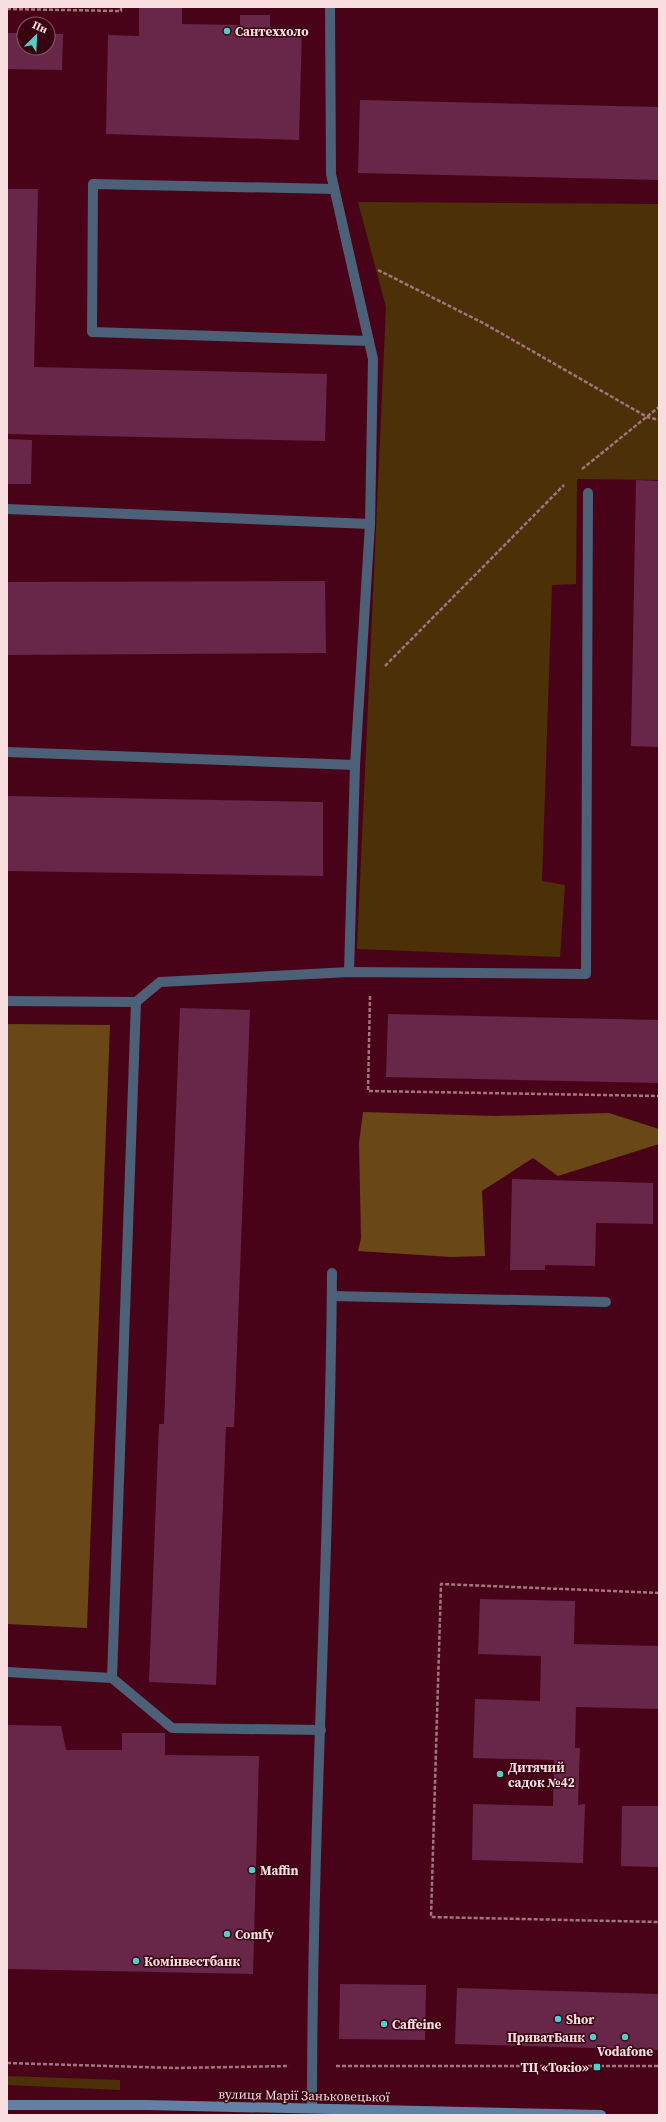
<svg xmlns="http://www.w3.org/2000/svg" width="666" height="2122" font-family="'Source Serif 4',serif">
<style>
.green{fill:#4c3108}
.forest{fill:#694716}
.building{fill:#682748}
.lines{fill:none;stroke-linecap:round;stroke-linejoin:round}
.path{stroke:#a4747f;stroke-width:2.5;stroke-dasharray:4 2;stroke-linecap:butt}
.lane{stroke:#4c6077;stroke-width:10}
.secondary{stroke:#6181a6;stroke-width:10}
.poi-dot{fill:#53cdc9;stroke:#380411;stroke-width:1.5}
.labels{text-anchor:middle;stroke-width:3;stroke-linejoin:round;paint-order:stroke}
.poi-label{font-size:13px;font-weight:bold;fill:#f9dee0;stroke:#380411;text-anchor:start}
.street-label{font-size:13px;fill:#f9dee0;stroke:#380411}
</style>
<rect width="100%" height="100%" fill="#490318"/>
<g class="green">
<path d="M358,202L659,204V480L577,479L576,584L552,585L542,881L565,885L560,957L357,949L386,307Z"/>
<path d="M7,2076L120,2080V2090L7,2085Z"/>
</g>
<g class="forest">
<path d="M7,1024L110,1025L87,1628L7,1624Z"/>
<path d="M363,1112L495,1116L609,1113L659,1129V1144L558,1176L533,1158L482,1191L485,1256L451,1257L358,1251L361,1238L359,1143Z"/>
</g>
<g class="building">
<path d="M139,7H182V24L240,25V15H270V27L302,28L299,140L106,134L108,35L139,36Z"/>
<path d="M7,33H24V48H48V34H63L62,70L7,69Z"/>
<path d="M360,100L659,107V180L358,173Z"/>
<path d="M7,189H38L34,367L327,374L325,441L7,434Z"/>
<path d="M7,439L32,440L31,484H7Z"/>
<path d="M636,480L659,481V747L631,746Z"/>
<path d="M325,581L326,653L7,655V582Z"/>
<path d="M7,796L323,802V876L7,871Z"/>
<path d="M180,1008L250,1010L234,1427H226L216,1685L149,1682L159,1424H164Z"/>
<path d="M388,1014L659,1020V1083L386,1077Z"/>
<path d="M512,1179L653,1183V1224L596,1223L595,1266L545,1265V1270H510Z"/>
<path d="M480,1599L575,1601L574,1644L659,1646V1709L576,1707L575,1748H580L578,1805L585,1804L583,1863L472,1860L473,1804L553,1806L554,1760L473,1758L475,1699L540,1701L541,1656L478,1654Z"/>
<path d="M7,1725L61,1726L66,1750H122V1733H165V1755L259,1756L253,1974L7,1969Z"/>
<path d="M622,1806H659V1867L621,1866Z"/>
<path d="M340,1984L426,1985L425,2040L339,2039Z"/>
<path d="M457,1988L659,1994V2050L455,2044Z"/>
</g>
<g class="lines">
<g class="path">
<path d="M7,9L121,11V7"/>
<path d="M378,270L485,324L647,417L659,420"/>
<path d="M582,469L659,407"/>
<path d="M385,666L564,485"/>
<path d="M370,996L368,1091L659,1096"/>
<path d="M659,1593L441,1584L431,1917L659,1922"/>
<path d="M7,2063L176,2068L289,2066"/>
<path d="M336,2066H659"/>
</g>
<g class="lane">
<path d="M330,7L331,174L373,359L370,524L355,765L349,972"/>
<path d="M334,189L93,184L92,332L369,341"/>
<path d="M7,509L370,524"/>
<path d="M7,752L355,765"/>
<path d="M7,1001L136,1002L160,982L349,972L586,974L588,493"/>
<path d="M332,1296L606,1302"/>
<path d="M7,1672L112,1678L172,1728L321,1730"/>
<path d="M112,1678L136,1002"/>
<path d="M312,2108C312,1830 330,1552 332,1273"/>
</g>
<path class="secondary" d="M7,2105H147L601,2115"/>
</g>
<g class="poi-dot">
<circle cx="227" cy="31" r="4"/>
<circle cx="500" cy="1774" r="4"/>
<circle cx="252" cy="1870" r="4"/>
<circle cx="227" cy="1934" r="4"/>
<circle cx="136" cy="1961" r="4"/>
<circle cx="558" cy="2019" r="4"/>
<circle cx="384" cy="2024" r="4"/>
<circle cx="593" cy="2037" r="4"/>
<circle cx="625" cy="2037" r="4"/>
<rect x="593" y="2063" width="8" height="8" rx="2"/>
</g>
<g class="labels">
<g class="poi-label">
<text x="235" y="36">Сантеххоло</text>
<text x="508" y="1772">Дитячий<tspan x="508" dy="15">садок №42</tspan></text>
<text x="260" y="1875">Maffin</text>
<text x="235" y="1939">Comfy</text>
<text x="144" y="1966">Комінвестбанк</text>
<text x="566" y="2024">Shor</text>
<text x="392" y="2029">Caffeine</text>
<text x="585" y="2042" text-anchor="end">ПриватБанк</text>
<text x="625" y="2056" text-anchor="middle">Vodafone</text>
<text x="589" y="2072" text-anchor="end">ТЦ «Токіо»</text>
</g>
<g class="street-label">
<text transform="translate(304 2095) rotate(1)" y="5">вулиця Марії Заньковецької</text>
</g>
</g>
<rect width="666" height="2122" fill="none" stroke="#f9dee0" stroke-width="16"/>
<g transform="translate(36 36) rotate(24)"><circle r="19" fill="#380411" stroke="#855b64"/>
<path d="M0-3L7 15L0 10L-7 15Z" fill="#53cdc9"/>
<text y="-6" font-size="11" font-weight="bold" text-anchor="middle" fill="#f9dee0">Пн</text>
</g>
</svg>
